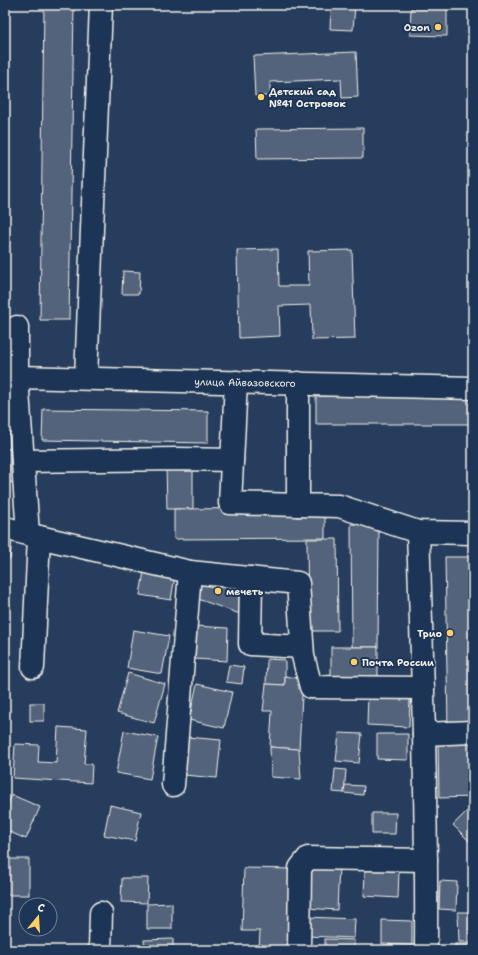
<svg xmlns="http://www.w3.org/2000/svg" width="478" height="955" font-family="'Shantell Sans',sans-serif">
<style>
.building{fill:#52647b;stroke:#f4f1e8}
.lines{fill:none;stroke-linecap:round;stroke-linejoin:round}
.minor-casing{stroke:#f4f1e8;stroke-width:25}
.minor{stroke:#1d3557;stroke-width:22}
.poi-dot{fill:#ffd166;stroke:#1d3557;stroke-width:1.5}
.labels{text-anchor:middle;stroke-width:4;stroke-linejoin:round;paint-order:stroke}
.poi-label{font-size:10px;font-weight:bold;fill:#f4f1e8;stroke:#1d3557;text-anchor:start}
.street-label{font-size:10px;fill:#f4f1e8;stroke:#1d3557}
</style>
<rect width="100%" height="100%" fill="#263d5d"/>
<filter id="ink" filterUnits="userSpaceOnUse"><feTurbulence type="fractalNoise" baseFrequency=".025" numOctaves="2"/><feDisplacementMap in="SourceGraphic" scale="8" xChannelSelector="R" yChannelSelector="G"/><feConvolveMatrix kernelMatrix="1 2 1 2 8 2 1 2 1" color-interpolation-filters="sRGB"/></filter>
<g filter="url(#ink)">
<g class="building">
<path d="M44,5H74L69,320H40Z"/>
<path d="M331,5H355L353,30L330,29Z"/>
<path d="M411,8H447V36L410,35Z"/>
<path d="M356,52L358,97L342,98L341,79L270,82V96H255L253,56Z"/>
<path d="M363,128V158L257,159L256,129Z"/>
<path d="M278,249L279,286H309L308,251L352,250L355,339L312,340L311,305L279,306L280,336L239,338L237,250Z"/>
<path d="M123,271L140,272L139,294H122Z"/>
<rect x="316" y="396" width="157" height="28"/>
<path d="M43,409L208,411V443L42,440Z"/>
<path d="M18,448L19,482L5,483V449Z"/>
<path d="M166,464H193V509H167Z"/>
<path d="M325,508V538L174,539V509Z"/>
<path d="M351,524L379,525L378,647H352Z"/>
<path d="M307,539H337L338,631H308Z"/>
<path d="M5,541H12L10,559H5Z"/>
<path d="M445,557H473V726L448,727Z"/>
<path d="M144,571L175,576L171,600L140,595Z"/>
<path d="M198,580L234,587L241,598L240,614L198,599Z"/>
<path d="M5,598H8L6,631H5Z"/>
<path d="M195,626L228,628L227,661L194,659Z"/>
<path d="M133,630L169,636L162,674L127,668Z"/>
<rect x="331" y="647" width="47" height="30"/>
<path d="M267,659L285,660V685L266,684Z"/>
<path d="M229,665L244,667L242,684L226,682Z"/>
<path d="M128,673L165,684L154,723L117,713Z"/>
<path d="M285,676L303,679L299,749L270,747L272,711H263L266,684L285,685Z"/>
<path d="M197,684L232,692L224,728L189,720Z"/>
<path d="M368,694L410,697L409,727L367,725Z"/>
<rect x="30" y="703" width="14" height="18"/>
<path d="M58,727L87,729L84,764H92L91,783L13,778L15,744L39,745L38,762L56,763Z"/>
<path d="M124,731L158,737L150,779L116,773Z"/>
<path d="M339,733L362,734L359,763L336,761Z"/>
<path d="M377,734H408V760L377,759Z"/>
<path d="M187,737L221,740L217,778L184,775Z"/>
<path d="M473,738V797L439,798L438,739Z"/>
<path d="M270,747L299,749L301,779L271,777Z"/>
<path d="M335,769L346,770L344,793L333,792Z"/>
<path d="M345,785L364,786L363,795L344,793Z"/>
<path d="M12,795L40,807L26,839L5,830V811Z"/>
<path d="M110,805L141,812L135,841L104,835Z"/>
<path d="M473,805V845L453,825Z"/>
<path d="M372,813H396L395,834H372Z"/>
<rect x="5" y="859" width="24" height="36"/>
<path d="M307,864L339,866L337,910L305,908Z"/>
<path d="M244,868L292,869L290,950H259L260,931H242Z"/>
<path d="M365,870L399,871L398,898L364,896Z"/>
<path d="M122,878H148L147,903L121,902Z"/>
<path d="M440,881L457,882L456,910L439,909Z"/>
<path d="M172,903V929H147V904Z"/>
<path d="M458,912H473V942H459Z"/>
<path d="M307,917L355,919L354,938L306,936Z"/>
<path d="M382,920L412,921V945L382,944Z"/>
<path d="M173,939V950H145L144,940Z"/>
<path d="M325,939L354,940V950H325Z"/>
<rect x="455" y="944" width="18" height="6"/>
</g>
<g class="lines">
<defs>
<g id="minor">
<path d="M17,327V377L28,534"/>
<path d="M17,377L473,388"/>
<path d="M86,378L101,5"/>
<path d="M236,382L230,503L298,505"/>
<path d="M298,383V505L339,506L418,532L473,533"/>
<path d="M23,461L178,459L232,460"/>
<path d="M5,528L39,537L190,572L298,583L303,656L311,687L423,688"/>
<path d="M418,532C423,672 427,811 426,950"/>
<path d="M251,578L250,644L302,647"/>
<path d="M33,667L39,537"/>
<path d="M424,734L473,732"/>
<path d="M173,785L190,572"/>
<path d="M100,950L101,913"/>
<path d="M299,950L300,868L308,858L426,860"/>
</g>
</defs>
<use href="#minor" class="minor-casing"/>
<use href="#minor" class="minor"/>
</g>
</g>
<g class="poi-dot">
<circle cx="438" cy="27" r="4"/>
<circle cx="261" cy="97" r="4"/>
<circle cx="218" cy="591" r="4"/>
<circle cx="450" cy="633" r="4"/>
<circle cx="354" cy="662" r="4"/>
</g>
<g class="labels">
<g class="poi-label">
<text x="430" y="31" text-anchor="end">Ozon</text>
<text x="269" y="95">Детский сад<tspan x="269" dy="12">№41 Островок</tspan></text>
<text x="226" y="595">мечеть</text>
<text x="442" y="637" text-anchor="end">Трио</text>
<text x="362" y="666">Почта России</text>
</g>
<g class="street-label">
<text transform="translate(245 382) rotate(1)" y="4">улица Айвазовского</text>
</g>
</g>
<rect width="478" height="955" fill="none" stroke="#1d3557" stroke-width="20"/>
<rect x="10" y="10" width="458" height="935" fill="none" stroke="#f4f1e8" stroke-width="1.5" filter="url(#ink)"/>
<g transform="translate(38 917) rotate(18)"><circle r="19" fill="#1d3557" stroke="#738091"/>
<path d="M0-3L7 15L0 10L-7 15Z" fill="#ffd166"/>
<text y="-6" font-size="11" font-weight="bold" text-anchor="middle" fill="#f4f1e8">С</text>
</g>
</svg>
